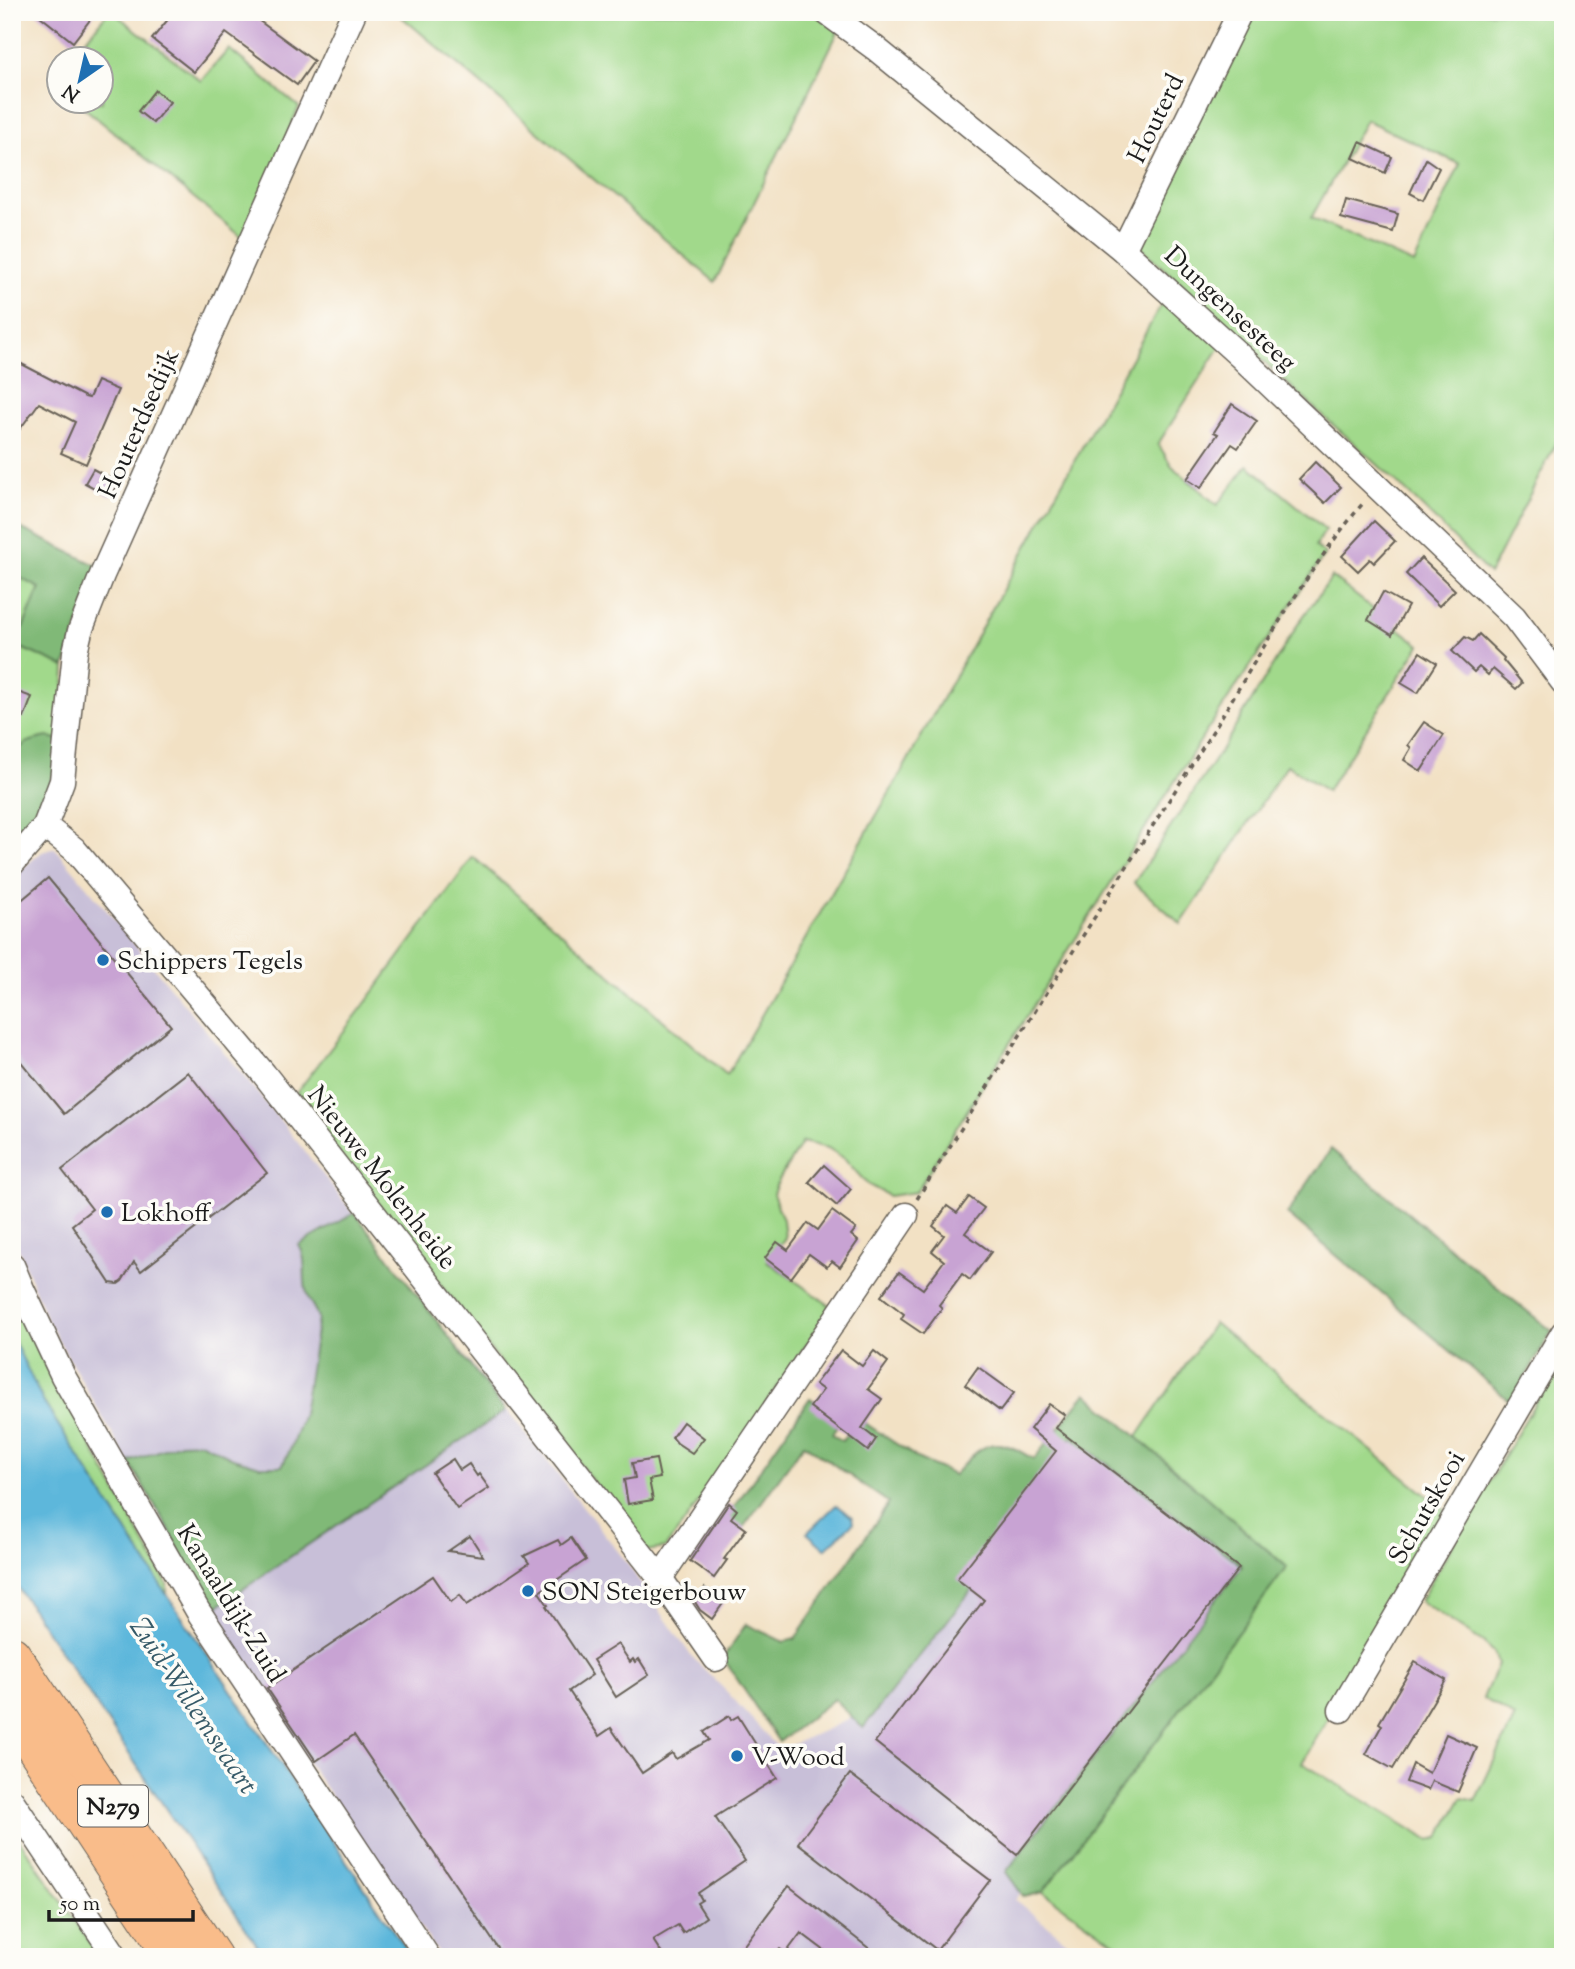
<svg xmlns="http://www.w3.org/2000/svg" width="1575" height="1969" font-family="'Sorts Mill Goudy',serif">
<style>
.industrial{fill:#c8bfd8}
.green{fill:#a1d98b;stroke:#5e7a54;stroke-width:2;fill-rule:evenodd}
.forest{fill:#80b977;stroke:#4e6a4a;stroke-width:2}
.water{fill:#5db7db;stroke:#3c6a7c;stroke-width:2}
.building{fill:#c8a3d3}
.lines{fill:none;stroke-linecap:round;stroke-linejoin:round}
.minor-casing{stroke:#676157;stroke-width:27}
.highway-casing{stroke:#676157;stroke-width:39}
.path{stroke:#676157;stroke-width:3.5;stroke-dasharray:5 5;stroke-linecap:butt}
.minor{stroke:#fff;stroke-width:24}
.highway{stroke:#f9bc8a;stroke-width:37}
.poi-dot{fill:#1f6fb2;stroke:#fdfcf7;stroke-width:2.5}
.labels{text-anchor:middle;stroke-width:7;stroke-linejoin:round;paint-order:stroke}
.shield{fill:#fdfcf7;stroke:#605f5e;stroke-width:2}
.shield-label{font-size:24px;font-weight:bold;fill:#1c1c1c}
.street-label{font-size:26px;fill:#1c1c1c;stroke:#fdfcf7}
.poi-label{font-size:26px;fill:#1c1c1c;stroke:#fdfcf7;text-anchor:start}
.water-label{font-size:28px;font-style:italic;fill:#365a68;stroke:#fdfcf7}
</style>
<rect width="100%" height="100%" fill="#fdfcf7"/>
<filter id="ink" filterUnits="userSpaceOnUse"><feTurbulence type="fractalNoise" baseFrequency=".0143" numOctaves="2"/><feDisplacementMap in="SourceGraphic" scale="14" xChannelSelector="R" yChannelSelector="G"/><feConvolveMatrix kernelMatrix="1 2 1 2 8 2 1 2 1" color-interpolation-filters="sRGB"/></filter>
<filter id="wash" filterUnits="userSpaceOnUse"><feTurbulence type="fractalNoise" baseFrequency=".00686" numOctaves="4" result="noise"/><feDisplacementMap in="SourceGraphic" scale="28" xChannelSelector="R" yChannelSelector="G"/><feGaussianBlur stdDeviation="1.57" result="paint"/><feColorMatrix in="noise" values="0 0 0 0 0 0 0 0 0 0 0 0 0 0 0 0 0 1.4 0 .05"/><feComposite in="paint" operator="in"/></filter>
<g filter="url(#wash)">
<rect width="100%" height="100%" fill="#f2e1c4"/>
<path class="industrial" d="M55,848L284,1125L624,1559L692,1657L728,1693L780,1750L847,1720L1084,1418L1258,1569L1015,1900L1087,1957H441L257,1688L47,1320L12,1233V877L42,852Z"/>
<g class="green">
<path d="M108,12H113L201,81L229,49L299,107L243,238L77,102H102V60H69Z"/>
<path d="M396,12H811L839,30L715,282Z"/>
<path d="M1253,12H1563V430L1489,574C1436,520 1383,467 1325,418L1134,241ZM1366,120L1460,164L1414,264L1311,218Z"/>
<path d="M1166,296L1221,346L1158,444L1172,466L1217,505L1248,465L1326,530L1315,546L1325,554L1204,735L916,1192L889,1196L867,1184L845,1159L828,1148L802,1142L777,1183L773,1194L783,1220L785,1238L767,1261L832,1307L687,1519L665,1548L647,1551L294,1096L361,1009L473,857L727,1075L902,771Z"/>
<path d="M12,574L40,587L23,628L12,621Z"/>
<path d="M1332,577L1420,645L1327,791L1287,765L1181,924L1134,883L1225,744L1300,621Z"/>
<path d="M12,644L65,667L62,740L20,746L12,756Z"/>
<path d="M12,1286L81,1427L167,1584V1595L43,1401L20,1355L12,1337Z"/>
<path d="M1214,1323L1447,1512L1302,1763L1429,1840L1439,1838L1462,1798L1475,1801L1515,1717L1483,1698L1498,1664L1494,1652L1483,1642L1420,1601L1563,1355V1957H1134L1043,1892L1287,1567L1137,1437Z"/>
<path d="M12,1829L100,1957H12Z"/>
</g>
<g class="forest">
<path d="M12,524L98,566L65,667L12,644V621L23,628L40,588L12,574Z"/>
<path d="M48,737L62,740L46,804L12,851V756C23,742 31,740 48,737Z"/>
<path d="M1331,1149L1487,1279L1552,1331L1511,1402L1287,1214Z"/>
<path d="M355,1213L505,1411L212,1610L191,1579L170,1531L129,1462L180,1443L200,1442L233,1458L260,1466H282L291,1448L303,1414L318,1318C316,1310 311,1305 308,1297C301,1281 309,1261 299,1245Z"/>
<path d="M1086,1393L1287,1567L1043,1892L1024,1897L1006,1872L1242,1566L1072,1437L1007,1545L863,1728L834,1699L779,1742L723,1658L746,1624L784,1642L795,1639L889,1503L804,1444L732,1543L716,1533L810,1398L841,1421L832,1434L842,1441L859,1419L919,1459L954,1475C965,1463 980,1443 998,1444C1010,1444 1024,1454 1034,1459Z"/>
</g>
<g class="water">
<path d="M12,1337L43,1401L167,1595L411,1957H265L12,1579Z"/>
<path d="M836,1505L852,1517L853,1523L825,1549L807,1533Z"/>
</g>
<g id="blocks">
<g class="building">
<path d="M35,12H96L73,42Z"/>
<path d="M174,12H247L314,61L297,85L226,33L194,72L152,39Z"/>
<path d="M155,90L170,102L153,123L138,111Z"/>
<path d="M1360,142L1392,157L1385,173L1353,158Z"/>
<path d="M1426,159L1439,168L1423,200L1410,193Z"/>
<path d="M1346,200L1398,214L1393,232L1341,218Z"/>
<path d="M12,359L85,397L89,398L97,381L118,390L86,464L61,453L75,422L39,403L12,440Z"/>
<path d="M1232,404L1257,421L1238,448L1232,444L1201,488L1187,479L1218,434L1214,432Z"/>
<path d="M1315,462L1341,487L1325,503L1299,479Z"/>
<path d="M93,469L119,483L111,497L85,483Z"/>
<path d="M1374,521L1395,541L1374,563L1370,559L1358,571L1342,556Z"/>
<path d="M1421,558L1455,590L1439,606L1406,574Z"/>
<path d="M1383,592L1408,606L1392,635L1368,620Z"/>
<path d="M1479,634L1504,658L1503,660L1522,683L1516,689L1493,669L1488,675L1479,667L1474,672L1452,651L1465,637L1473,641Z"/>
<path d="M1420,652L1437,663L1418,693L1401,683Z"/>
<path d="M12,690L32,697L24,718L12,713Z"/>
<path d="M1424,722L1444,735L1421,771L1404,760L1411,748L1408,745Z"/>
<path d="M48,878L171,1026L64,1114L12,1051V908Z"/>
<path d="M188,1072L267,1173L141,1271L134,1262L122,1281L118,1284L110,1283L72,1225L92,1209L62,1170Z"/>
<path d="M824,1165L851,1189L837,1206L809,1182Z"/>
<path d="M969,1197L984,1208L965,1233L991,1252L970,1280L962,1274L939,1305L942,1308L923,1334L901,1319L904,1314L881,1296L899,1272L923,1289L944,1261L932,1251L944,1235L933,1226L947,1206L957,1213Z"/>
<path d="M832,1211L856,1229L851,1235L858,1241L840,1267L832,1261L827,1267L809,1254L791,1278L765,1258L777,1242L788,1250L808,1223L818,1230Z"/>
<path d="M841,1350L862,1366L874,1351L888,1362L868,1389L882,1399L862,1428L876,1439L868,1451L810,1407L823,1390L815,1384Z"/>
<path d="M978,1367L1014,1393L1000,1411L965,1385Z"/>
<path d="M1049,1404L1065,1415L1056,1428L1239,1568L1017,1855L875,1742L984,1600L957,1579L1056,1451L1030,1429Z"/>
<path d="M683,1422L704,1438L692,1453L677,1443L672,1437Z"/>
<path d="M453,1459L460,1470L469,1464L477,1476L479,1474L489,1488L457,1509L432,1473Z"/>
<path d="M656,1459L660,1478L649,1480L653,1500L628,1504L624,1480L635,1478L632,1463Z"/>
<path d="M729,1503L737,1510L731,1518L746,1529L724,1559L727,1560L714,1578L690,1561Z"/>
<path d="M470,1536L483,1556L448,1551Z"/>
<path d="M571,1538L586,1560L539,1592L548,1605L546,1606L592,1675L569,1691L599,1736L611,1728L642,1773L672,1753L676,1759L709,1740L704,1732L729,1716L731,1720L738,1716L777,1778L715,1817L745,1861L698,1893L702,1900L697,1903L706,1917L683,1933L678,1925L653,1940L664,1957H504L354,1735L316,1761L267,1688L433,1576L451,1602L460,1595L467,1605L529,1563L524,1556L558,1540L561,1545Z"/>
<path d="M705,1588L724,1602L712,1619L700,1610L695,1602Z"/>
<path d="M618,1644L630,1662L633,1659L635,1662L639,1659L649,1675L616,1697L593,1660Z"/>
<path d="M1415,1662L1446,1680L1393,1769L1366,1754L1382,1725L1379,1723Z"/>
<path d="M1446,1734L1477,1748L1458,1792L1432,1781L1428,1790L1406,1782L1413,1764L1429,1773Z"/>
<path d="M850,1774L990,1880L937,1950L798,1843Z"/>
<path d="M789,1886L811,1903L880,1957H833L801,1933L786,1953L780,1949L773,1957H735Z"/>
</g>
</g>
</g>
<g filter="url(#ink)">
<use href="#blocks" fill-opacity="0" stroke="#676157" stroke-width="2"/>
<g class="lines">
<defs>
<g id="minor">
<path d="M826,12L875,48L1123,250L1240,356L1514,617L1563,682"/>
<path d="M1123,250L1240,12"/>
<path d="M45,826L74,849L264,1074L660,1578L906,1215"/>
<path d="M12,864L45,826L62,781L75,652L80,631L102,575L354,12"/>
<path d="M12,1265L22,1289L63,1376L198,1611L428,1957"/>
<path d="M660,1578L716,1659"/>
<path d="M1341,1710L1563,1333"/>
<path d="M12,1801L116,1957"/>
</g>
<g id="highway">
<path d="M12,1655L213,1957"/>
<path d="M12,1713L174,1957"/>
</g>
</defs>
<use href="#minor" class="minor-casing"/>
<use href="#highway" class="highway-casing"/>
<path class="path" d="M917,1199C1011,1049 1106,899 1201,750C1254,666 1300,578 1364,502"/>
<use href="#minor" class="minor"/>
<use href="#highway" class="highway"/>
</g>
</g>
<g class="poi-dot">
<circle cx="103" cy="960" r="7"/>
<circle cx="107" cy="1212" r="7"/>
<circle cx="528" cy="1591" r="7"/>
<circle cx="737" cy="1756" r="7"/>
</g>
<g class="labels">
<rect class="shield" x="78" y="1785.5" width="70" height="41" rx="5"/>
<g class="shield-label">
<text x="113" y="1814">N279</text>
</g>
<g class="street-label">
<text transform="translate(1155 118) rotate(-64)" y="9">Houterd</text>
<text transform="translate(1231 308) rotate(43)" y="9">Dungensesteeg</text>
<text transform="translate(138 423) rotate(-66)" y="9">Houterdsedijk</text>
<text transform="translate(383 1177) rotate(52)" y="9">Nieuwe Molenheide</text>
<text transform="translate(1426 1507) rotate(-60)" y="9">Schutskooi</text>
<text transform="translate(232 1603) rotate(58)" y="9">Kanaaldijk-Zuid</text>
</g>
<g class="poi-label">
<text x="117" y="969">Schippers Tegels</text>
<text x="121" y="1221">Lokhoff</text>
<text x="542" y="1600">SON Steigerbouw</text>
<text x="751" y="1765">V-Wood</text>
</g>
<g class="water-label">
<text transform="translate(195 1705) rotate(56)" y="10">Zuid-Willemsvaart</text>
</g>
</g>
<rect width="1575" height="1969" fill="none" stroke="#fdfcf7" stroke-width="42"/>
<g transform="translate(80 80) rotate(214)"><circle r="33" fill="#fdfcf7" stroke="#a3a29f" stroke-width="2"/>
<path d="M0-5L12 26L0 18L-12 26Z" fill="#1f6fb2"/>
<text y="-10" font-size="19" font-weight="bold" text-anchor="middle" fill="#1c1c1c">N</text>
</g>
<path d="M49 1910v10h144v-10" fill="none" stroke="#1c1c1c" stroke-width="3.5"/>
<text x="60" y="1910" font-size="21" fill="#1c1c1c" stroke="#fdfcf7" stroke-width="5" paint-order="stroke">50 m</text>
</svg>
